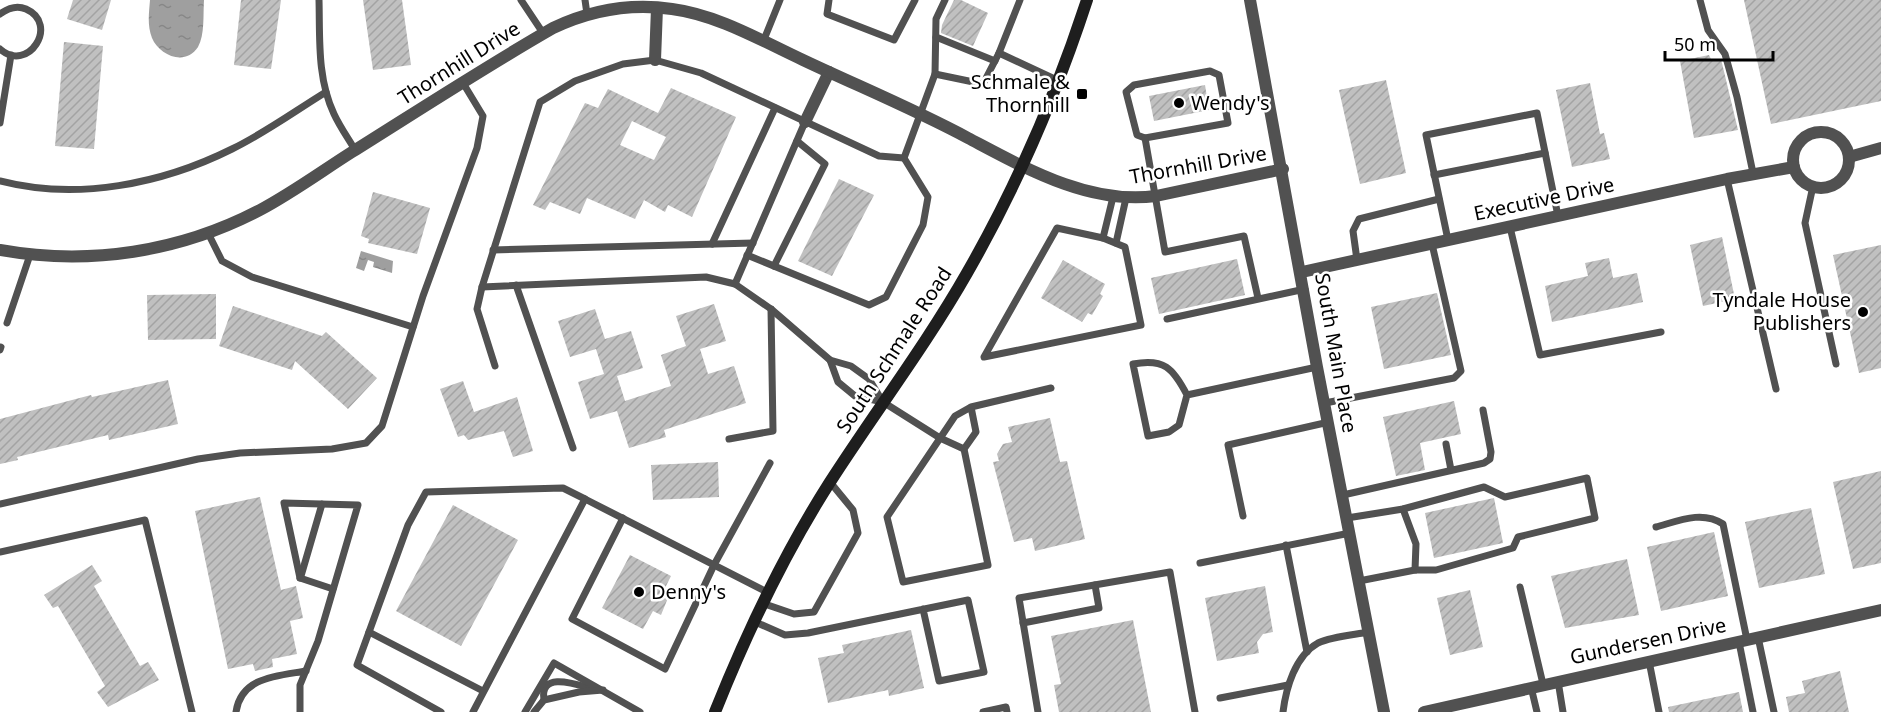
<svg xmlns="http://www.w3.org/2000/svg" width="1881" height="712" font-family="'Noto Sans',sans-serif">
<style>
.water{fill:url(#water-ripples)}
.building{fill:url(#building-hatch);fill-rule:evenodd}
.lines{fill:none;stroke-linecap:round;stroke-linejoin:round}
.lane{stroke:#515151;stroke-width:7}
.street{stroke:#515151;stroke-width:12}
.secondary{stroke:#1e1e1e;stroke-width:12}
.poi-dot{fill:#000;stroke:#fff;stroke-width:2}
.labels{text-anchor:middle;stroke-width:5;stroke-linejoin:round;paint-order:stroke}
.street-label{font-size:20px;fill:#000;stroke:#fff}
.poi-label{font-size:20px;fill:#000;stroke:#fff;text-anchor:end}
</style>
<defs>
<pattern id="water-ripples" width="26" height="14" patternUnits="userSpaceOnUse" patternTransform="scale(1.5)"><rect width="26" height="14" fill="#9f9f9f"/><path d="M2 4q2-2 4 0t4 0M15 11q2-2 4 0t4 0" fill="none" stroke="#878787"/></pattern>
<pattern id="building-hatch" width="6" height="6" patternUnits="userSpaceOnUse" patternTransform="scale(1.5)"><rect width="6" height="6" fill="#c0c0c0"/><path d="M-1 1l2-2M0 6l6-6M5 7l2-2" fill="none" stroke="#a3a3a3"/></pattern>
</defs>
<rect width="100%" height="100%" fill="#fff"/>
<g class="water">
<path d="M150,0H204C203,14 205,35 198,47C185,67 159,55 152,38C147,25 149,13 150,0Z"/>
<path d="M361,251L393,261L392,273L373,267L374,262L368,260L364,271L356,268Z"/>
</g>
<g class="building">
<path d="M73,0H111L102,30L67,19Z"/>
<path d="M241,0H281L271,69L234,65Z"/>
<path d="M363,0H402L411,65L373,70Z"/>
<path d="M954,0H961L988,13L973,46L941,33L942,25Z"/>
<path d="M1744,0H1881V101L1771,124Z"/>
<path d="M64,42L103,46L94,149L55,146Z"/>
<path d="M1709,55L1712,61L1721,59L1738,130L1694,138L1680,61Z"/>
<path d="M1386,80L1406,173L1360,184L1339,90Z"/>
<path d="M1590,83L1600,134L1604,133L1610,159L1572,167L1556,90Z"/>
<path d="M1205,85L1209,110L1154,121L1149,96Z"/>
<path d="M671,88L736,117L692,217L668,205L665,212L644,200L635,219L587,198L580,214L550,202L545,210L533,205L585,103L598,108L608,89L658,113ZM632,121L666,137L654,160L620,145Z"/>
<path d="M839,179L874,195L832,276L798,261Z"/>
<path d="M373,192L430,208L417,254L368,243L369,239L361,236Z"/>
<path d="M1722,237L1735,299L1703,306L1690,245Z"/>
<path d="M1881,245V368L1859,373L1833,255Z"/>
<path d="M1609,258L1613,278L1637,273L1643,302L1552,322L1545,286L1588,276L1585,263Z"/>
<path d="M1237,259L1245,295L1159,314L1151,278Z"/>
<path d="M1063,260L1105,284L1100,294L1103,296L1092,315L1088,313L1082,322L1041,298Z"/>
<path d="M1437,293L1451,355L1384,369L1371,307Z"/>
<path d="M216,294V339L148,340L147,295Z"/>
<path d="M714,304L726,341L700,349L708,374L734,366L746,403L664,430L666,437L629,448L617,411L590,419L578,382L604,374L596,349L570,357L558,321L595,309L605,339L631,331L643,368L617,376L625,401L671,386L661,355L686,346L676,316Z"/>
<path d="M233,306L322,336L326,332L377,378L348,409L295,361L292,370L219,346Z"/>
<path d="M168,380L178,424L109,440L108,435L17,457L18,460L0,464V419L91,395L92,397Z"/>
<path d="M463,381L474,412L517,397L533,451L513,457L504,431L468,440L464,435L458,437L440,389Z"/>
<path d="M1454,401L1461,434L1420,443L1425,470L1396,476L1383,417Z"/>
<path d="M1050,418L1060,462L1067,461L1085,539L1035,551L1032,538L1014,542L993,462L999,461L997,454L1003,444L1012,442L1008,427Z"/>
<path d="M718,462L719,497L653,500L651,465Z"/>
<path d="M1881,471V563L1853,569L1833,482Z"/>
<path d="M260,497L281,590L296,586L303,618L290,621L297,654L272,659L273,667L255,671L253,664L228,669L195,511Z"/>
<path d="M1494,498L1503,543L1434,558L1425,513Z"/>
<path d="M453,505L518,540L461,646L396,611Z"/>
<path d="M1811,508L1825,574L1759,588L1745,522Z"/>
<path d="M1714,532L1728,596L1661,611L1647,547Z"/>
<path d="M630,555L671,576L664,590L670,593L661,615L653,611L643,629L602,608Z"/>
<path d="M1627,559L1639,615L1565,628L1551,576Z"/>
<path d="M92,565L102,581L94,586L140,666L148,662L159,680L108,707L97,692L105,686L58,606L53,608L44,595Z"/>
<path d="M1265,586L1273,632L1263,634L1257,642L1259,653L1217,661L1205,598Z"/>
<path d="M1470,590L1483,647L1450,655L1437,598Z"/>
<path d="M1133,620L1151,712H1059L1054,685L1061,684L1051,636Z"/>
<path d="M911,630L924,688L889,696L888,690L828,703L818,658L844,653L842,645Z"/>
<path d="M1840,671L1849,712H1789L1786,697L1805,693L1802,681Z"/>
<path d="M1739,692L1743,712H1669L1668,707Z"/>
</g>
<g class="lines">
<g class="lane">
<path d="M319,0C320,38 317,78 334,114C340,127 348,138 355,150"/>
<path d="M521,0L543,33"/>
<path d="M585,0L587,14"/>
<path d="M829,0L827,14L894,40L915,0"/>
<path d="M1700,0L1708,30L1725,54L1737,97L1753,173"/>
<path d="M0,14C8,8 17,5 26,9C60,24 28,74 0,49"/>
<path d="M936,37L995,61"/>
<path d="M763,42L780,0"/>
<path d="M999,53L1059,81"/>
<path d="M1210,71L1219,75L1228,123L1145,138L1137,135L1126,92L1134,85Z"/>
<path d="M935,74L983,84L999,53L1020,0"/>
<path d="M0,123L11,55"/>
<path d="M1145,138L1165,252L1244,236L1258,298"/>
<path d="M1434,175L1545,153"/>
<path d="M1727,179L1776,389"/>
<path d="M0,181C77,201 162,184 232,149C265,133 295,111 326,92"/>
<path d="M1813,186L1805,223L1836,364"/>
<path d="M1510,227L1540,355L1661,332"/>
<path d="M1057,228L1103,238L1125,247L1141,325L984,357Z"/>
<path d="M208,233L222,261L252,277L413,327"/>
<path d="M1103,238L1113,197"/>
<path d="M1448,240L1426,135L1537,113L1558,216"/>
<path d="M1116,243L1126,198"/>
<path d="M712,244L775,108"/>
<path d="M493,250L753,243"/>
<path d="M747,255L869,305L886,297L923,225L928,197L904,158L935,74L936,19L945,0"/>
<path d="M1357,260L1353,231L1359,219L1439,199"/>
<path d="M774,266L825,164L797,141"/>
<path d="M735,284L805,122"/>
<path d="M516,285L573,448"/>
<path d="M482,287L706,277L735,284L771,309L830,360L851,366L869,379L883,402"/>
<path d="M1167,319L1305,289"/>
<path d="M7,323L30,255"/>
<path d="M0,350L1,347"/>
<path d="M830,360L838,382L855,396L883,402L940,438L964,449"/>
<path d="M495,366L477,309L482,287L540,102L575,81L623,64L655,60L701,73L879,156L904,158"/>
<path d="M1187,395C1173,368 1164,358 1133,364L1148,436L1169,432L1179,425L1187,395L1317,367"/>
<path d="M1325,403L1454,378L1461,371L1432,244"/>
<path d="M971,407L976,432L964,449L988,565L903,582L887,517L955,416L971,407L1051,388"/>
<path d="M729,439L773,431L771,309"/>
<path d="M1446,444L1451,470"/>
<path d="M1343,495L1484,463L1490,459L1491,452L1483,410"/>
<path d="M0,504L198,459L240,453L332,449L366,443L382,426L423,296L477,148L483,116L463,83"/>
<path d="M1403,509L1416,544L1415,570"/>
<path d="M1243,516L1228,445L1329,422"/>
<path d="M623,518L572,619L665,669L714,565L770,463"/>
<path d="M1347,518L1403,509L1484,487L1505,497L1587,478L1595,518L1518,537L1513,548L1436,570H1415L1359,581"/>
<path d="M1656,527C1678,521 1702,510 1723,524L1747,640"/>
<path d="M1286,545L1307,652"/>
<path d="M0,552L145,520L192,712"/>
<path d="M1200,563L1350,533"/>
<path d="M301,576L322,504"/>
<path d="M300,578L284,503L358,505L318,641L300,685V712"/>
<path d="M300,578L333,589"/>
<path d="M1520,587L1543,684"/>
<path d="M762,603L794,614L814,612L858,533L853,510L830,482"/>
<path d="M753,621L785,635L808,633L968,600L984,672L939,681L923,609"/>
<path d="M1023,623L1099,608L1095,585"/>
<path d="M369,632L483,691"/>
<path d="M1758,637L1774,712"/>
<path d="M1739,642L1753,712"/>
<path d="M1649,661L1659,712"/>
<path d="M1558,681L1563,712"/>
<path d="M1531,687L1537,712"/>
<path d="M1220,698L1288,685"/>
<path d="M544,700C539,670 578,685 594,689"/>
<path d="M236,712C241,677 277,676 306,671"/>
<path d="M441,712L357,665L408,525L426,492L563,488L585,499"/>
<path d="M473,712L585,499L767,592"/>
<path d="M525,712L554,663L640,712"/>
<path d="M534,712L544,700L579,692L603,690"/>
<path d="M983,712L1006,707L1007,712"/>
<path d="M1038,712L1019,598L1170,572L1195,712"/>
<path d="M1283,712C1286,688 1295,656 1318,643C1333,636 1353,635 1369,632"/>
</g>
<g class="street">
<path d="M1250,0L1317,367L1384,712"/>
<path d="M655,60L657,8"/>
<path d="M805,122L829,72"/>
<circle cx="1821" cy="160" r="28"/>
<path d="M1849,157L1881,148"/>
<path d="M0,250C89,266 180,252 260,210C292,193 322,171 352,152C419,110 485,67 553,28C591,10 631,3 672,9C718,15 762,41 803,60C858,86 914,109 968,138C1025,168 1089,205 1156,196L1283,169"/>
<path d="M1302,272L1727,179L1794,167"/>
<path d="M1424,712L1881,610"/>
</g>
<path class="secondary" d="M715,712C747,632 784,554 830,482C875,412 926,345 967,273C1017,186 1056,95 1087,0"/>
</g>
<g class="poi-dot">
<rect x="1076" y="88" width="12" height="12" rx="3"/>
<circle cx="1179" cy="103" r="6"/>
<circle cx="1863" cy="312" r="6"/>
<circle cx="639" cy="592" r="6"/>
</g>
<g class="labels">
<g class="street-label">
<text transform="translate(459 63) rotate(-32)" y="7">Thornhill Drive</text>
<text transform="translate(1198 165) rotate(-10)" y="7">Thornhill Drive</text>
<text transform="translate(1544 199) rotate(-12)" y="7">Executive Drive</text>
<text transform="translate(894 350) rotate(-57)" y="7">South Schmale Road</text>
<text transform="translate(1336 353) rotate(80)" y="7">South Main Place</text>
<text transform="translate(1648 641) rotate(-12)" y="7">Gundersen Drive</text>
</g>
<g class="poi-label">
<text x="1070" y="89">Schmale &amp;<tspan x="1070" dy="23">Thornhill</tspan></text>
<text x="1191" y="110" text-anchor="start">Wendy's</text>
<text x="1851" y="307">Tyndale House<tspan x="1851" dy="23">Publishers</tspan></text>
<text x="651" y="599" text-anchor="start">Denny's</text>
</g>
</g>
<path d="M1665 51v9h108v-9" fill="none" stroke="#000000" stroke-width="3"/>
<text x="1674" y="51" font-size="18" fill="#000000" stroke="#ffffff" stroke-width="4.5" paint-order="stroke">50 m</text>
</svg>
